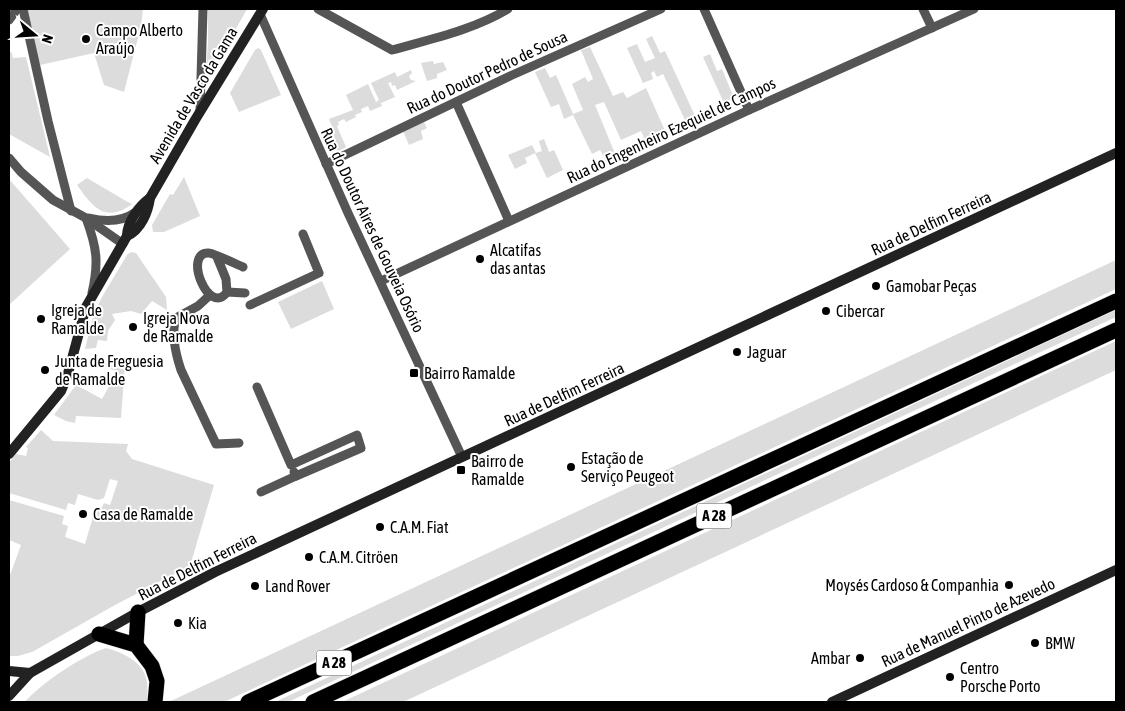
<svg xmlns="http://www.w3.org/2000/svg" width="1125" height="711" font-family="'Asap Condensed',sans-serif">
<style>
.green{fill:#dcdcdc}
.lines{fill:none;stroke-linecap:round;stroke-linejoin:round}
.highway-casing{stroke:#dbdbdb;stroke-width:16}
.street{stroke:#555;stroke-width:9}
.secondary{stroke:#222;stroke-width:10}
.highway{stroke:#000;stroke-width:15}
.poi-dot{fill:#000;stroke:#fff;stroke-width:2}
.labels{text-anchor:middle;stroke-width:4;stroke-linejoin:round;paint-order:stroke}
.shield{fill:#fff;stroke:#4c4c4c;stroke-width:1}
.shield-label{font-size:15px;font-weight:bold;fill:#000}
.poi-label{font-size:16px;fill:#000;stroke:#fff;text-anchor:start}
.street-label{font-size:16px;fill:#000;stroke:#fff}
</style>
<rect width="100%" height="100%" fill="#fff"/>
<g class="green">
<path d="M27,9H143L141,26L124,92L104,85L94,53L40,65Z"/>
<path d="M208,9H247L205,84L208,43Z"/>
<path d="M652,36L660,53L665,51L697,120L687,124L663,74L657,77L654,71L651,73L653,79L643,83L627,48L637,44L645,62L655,58L646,39Z"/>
<path d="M590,47L613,96L623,92L627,98L646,88L666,133L646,142L641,131L621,140L604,102L595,105L616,156L606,161L600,150L592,154L573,115L564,119L559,104L551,107L535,72L545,68L550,78L556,75L573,114L583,110L572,84L585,77L588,82L593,79L581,50Z"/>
<path d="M258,48L261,50L281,95L239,112L230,93L255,50Z"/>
<path d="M9,51L12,53L13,58L26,57L50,157L9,134Z"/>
<path d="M710,54L717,71L722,69L734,98L724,103L703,57Z"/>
<path d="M433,61L434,64L443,62L447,70L437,74V78L427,81L421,63Z"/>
<path d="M411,70L412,73L409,76L411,80L416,81L397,90L395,85L392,86L391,82L388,83L395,97L381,103L382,106L370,111L368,106L361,109L362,112L355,115L356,117L346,122L344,119L338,122L339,125L337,126L346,147L337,152L327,131L333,129L329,119L353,110L346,95L368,84L376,102L379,100L371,83L395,72L397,77Z"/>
<path d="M424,122L427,128L421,131L423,139L409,145L403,131Z"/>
<path d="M544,139L549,152L554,150L563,170L547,178L535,153L525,158L527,163L515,169L508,155L532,145L536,153L542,151L539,141Z"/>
<path d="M184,177L200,216L164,232H153L152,225L170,194L173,195Z"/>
<path d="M87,178L126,201L132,204C105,224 92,206 77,185Z"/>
<path d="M9,179L70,249L9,305Z"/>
<path d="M131,252L136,253L166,297L167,310L152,301L141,314L131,311L112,314L115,320L108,331L107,341L98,340L96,348L85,349L93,316L102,297L127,255Z"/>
<path d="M1116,260V289L224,702H164L173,700Z"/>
<path d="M322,281L334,309L291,329L278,302Z"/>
<path d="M1116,310V317L288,702H275Z"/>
<path d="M1116,341V370L403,702H342Z"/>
<path d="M101,361L125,365L121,418L76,416L75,423L66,421L54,415L76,385L102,399L117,372L100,364Z"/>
<path d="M41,430L53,441L128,444L126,451L132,459L214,485L190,566L115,605L32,652L18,656H9V578L21,545L9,540V500L64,516L62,524L68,526L65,537L85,544L95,510L101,509L104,503L110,505L118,481L110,479L104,498L98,500L78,494L75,505L68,503L66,510L9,493V463L16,454L26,456L28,448L26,447Z"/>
<path d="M106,648C124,653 144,662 147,682C148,688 147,696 147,702H25C41,683 82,656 106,648Z"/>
</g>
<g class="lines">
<defs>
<g id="highway">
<path d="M99,634L136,645L152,666L157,681L155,702"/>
<path d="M136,645L138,612"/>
<path d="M248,702L1116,301"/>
<path d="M313,702L1116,330"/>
</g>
</defs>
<use href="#highway" class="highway-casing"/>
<g class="street">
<path d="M23,9L48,121L71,211"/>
<path d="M318,9L392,50C431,39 473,30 508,9"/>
<path d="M704,9L749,110"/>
<path d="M923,9L932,28"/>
<path d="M260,14L348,213L462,457"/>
<path d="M9,20L17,9"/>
<path d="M456,102L509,221"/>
<path d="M200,112L203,9"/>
<path d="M9,158L21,172L53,200L86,218L123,244"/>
<path d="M326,164L510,76L661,9"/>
<path d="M86,218C97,248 99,262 92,293"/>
<path d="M89,218C105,222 122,222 136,212"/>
<path d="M217,257L226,279L227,292C209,318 182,251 209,253C213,253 236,264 243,267"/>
<path d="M381,281L749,110L974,9"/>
<path d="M227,292L245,293"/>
<path d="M210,295L198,306L176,318C171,333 176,355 181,370L216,444L239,443"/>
<path d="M250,305L319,273L303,234"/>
<path d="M257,387L291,465L357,435L361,448L296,476"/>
<path d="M261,492L296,476L294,472"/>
</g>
<g class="secondary">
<path d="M127,236C141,230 148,212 150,198L195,120L263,9"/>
<path d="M127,236C127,222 139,206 150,198"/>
<path d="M9,454L61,391L67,377L86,307L127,236"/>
<path d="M9,671L30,673"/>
<path d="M9,696L30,673L138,612L215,572L1116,153"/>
<path d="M832,702L1116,570"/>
</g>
<use href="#highway" class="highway"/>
</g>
<g class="poi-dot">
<circle cx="86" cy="39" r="5"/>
<circle cx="480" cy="259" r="5"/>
<circle cx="876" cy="286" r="5"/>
<circle cx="826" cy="311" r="5"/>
<circle cx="41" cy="319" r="5"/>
<circle cx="133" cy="327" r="5"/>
<circle cx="737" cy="352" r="5"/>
<circle cx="45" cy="370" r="5"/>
<rect x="409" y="368" width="10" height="10" rx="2.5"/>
<circle cx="571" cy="467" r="5"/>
<rect x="456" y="465" width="10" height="10" rx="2.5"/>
<circle cx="83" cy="514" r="5"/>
<circle cx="380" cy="527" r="5"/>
<circle cx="309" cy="557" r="5"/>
<circle cx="1009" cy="585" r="5"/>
<circle cx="255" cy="586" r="5"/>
<circle cx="178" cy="623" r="5"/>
<circle cx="1035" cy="643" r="5"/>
<circle cx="860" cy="658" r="5"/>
<circle cx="950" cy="677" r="5"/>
</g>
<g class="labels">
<g class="shield">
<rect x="696.5" y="503.5" width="35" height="25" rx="4"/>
<rect x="316.5" y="650.5" width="35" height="25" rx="4"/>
</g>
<g class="shield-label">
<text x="714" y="521">A 28</text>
<text x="334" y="668">A 28</text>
</g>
<g class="poi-label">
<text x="96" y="36">Campo Alberto<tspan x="96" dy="18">Araújo</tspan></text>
<text x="490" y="256">Alcatifas<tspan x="490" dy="18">das antas</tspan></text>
<text x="886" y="292">Gamobar Peças</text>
<text x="51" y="316">Igreja de<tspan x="51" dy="18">Ramalde</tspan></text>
<text x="836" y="317">Cibercar</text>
<text x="143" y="324">Igreja Nova<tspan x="143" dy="18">de Ramalde</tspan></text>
<text x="747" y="358">Jaguar</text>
<text x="55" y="367">Junta de Freguesia<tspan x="55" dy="18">de Ramalde</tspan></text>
<text x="424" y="379">Bairro Ramalde</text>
<text x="581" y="464">Estação de<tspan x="581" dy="18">Serviço Peugeot</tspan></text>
<text x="471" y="467">Bairro de<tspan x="471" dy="18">Ramalde</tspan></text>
<text x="93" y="520">Casa de Ramalde</text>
<text x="390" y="533">C.A.M. Fiat</text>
<text x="319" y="563">C.A.M. Citröen</text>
<text x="999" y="591" text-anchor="end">Moysés Cardoso &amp; Companhia</text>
<text x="265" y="592">Land Rover</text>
<text x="188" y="629">Kia</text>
<text x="1045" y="649">BMW</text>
<text x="850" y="664" text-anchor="end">Ambar</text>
<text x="960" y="674">Centro<tspan x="960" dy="18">Porsche Porto</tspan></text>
</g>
<g class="street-label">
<text transform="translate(487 72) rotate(-25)" y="6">Rua do Doutor Pedro de Sousa</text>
<text transform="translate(193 95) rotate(-59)" y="6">Avenida de Vasco da Gama</text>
<text transform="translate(671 130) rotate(-25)" y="6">Rua do Engenheiro Ezequiel de Campos</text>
<text transform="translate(931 223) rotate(-25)" y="6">Rua de Delfim Ferreira</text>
<text transform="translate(373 230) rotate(65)" y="6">Rua do Doutor Aires de Gouveia Osório</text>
<text transform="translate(564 394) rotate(-25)" y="6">Rua de Delfim Ferreira</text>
<text transform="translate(197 566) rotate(-27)" y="6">Rua de Delfim Ferreira</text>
<text transform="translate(968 622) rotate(-25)" y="6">Rua de Manuel Pinto de Azevedo</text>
</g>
</g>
<rect width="1125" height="711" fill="none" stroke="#000000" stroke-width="20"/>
<g transform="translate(35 35) rotate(108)" stroke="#ffffff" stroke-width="4" paint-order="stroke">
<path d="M0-4L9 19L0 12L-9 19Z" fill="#000000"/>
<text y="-8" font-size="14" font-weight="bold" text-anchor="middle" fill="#000000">N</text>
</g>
</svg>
